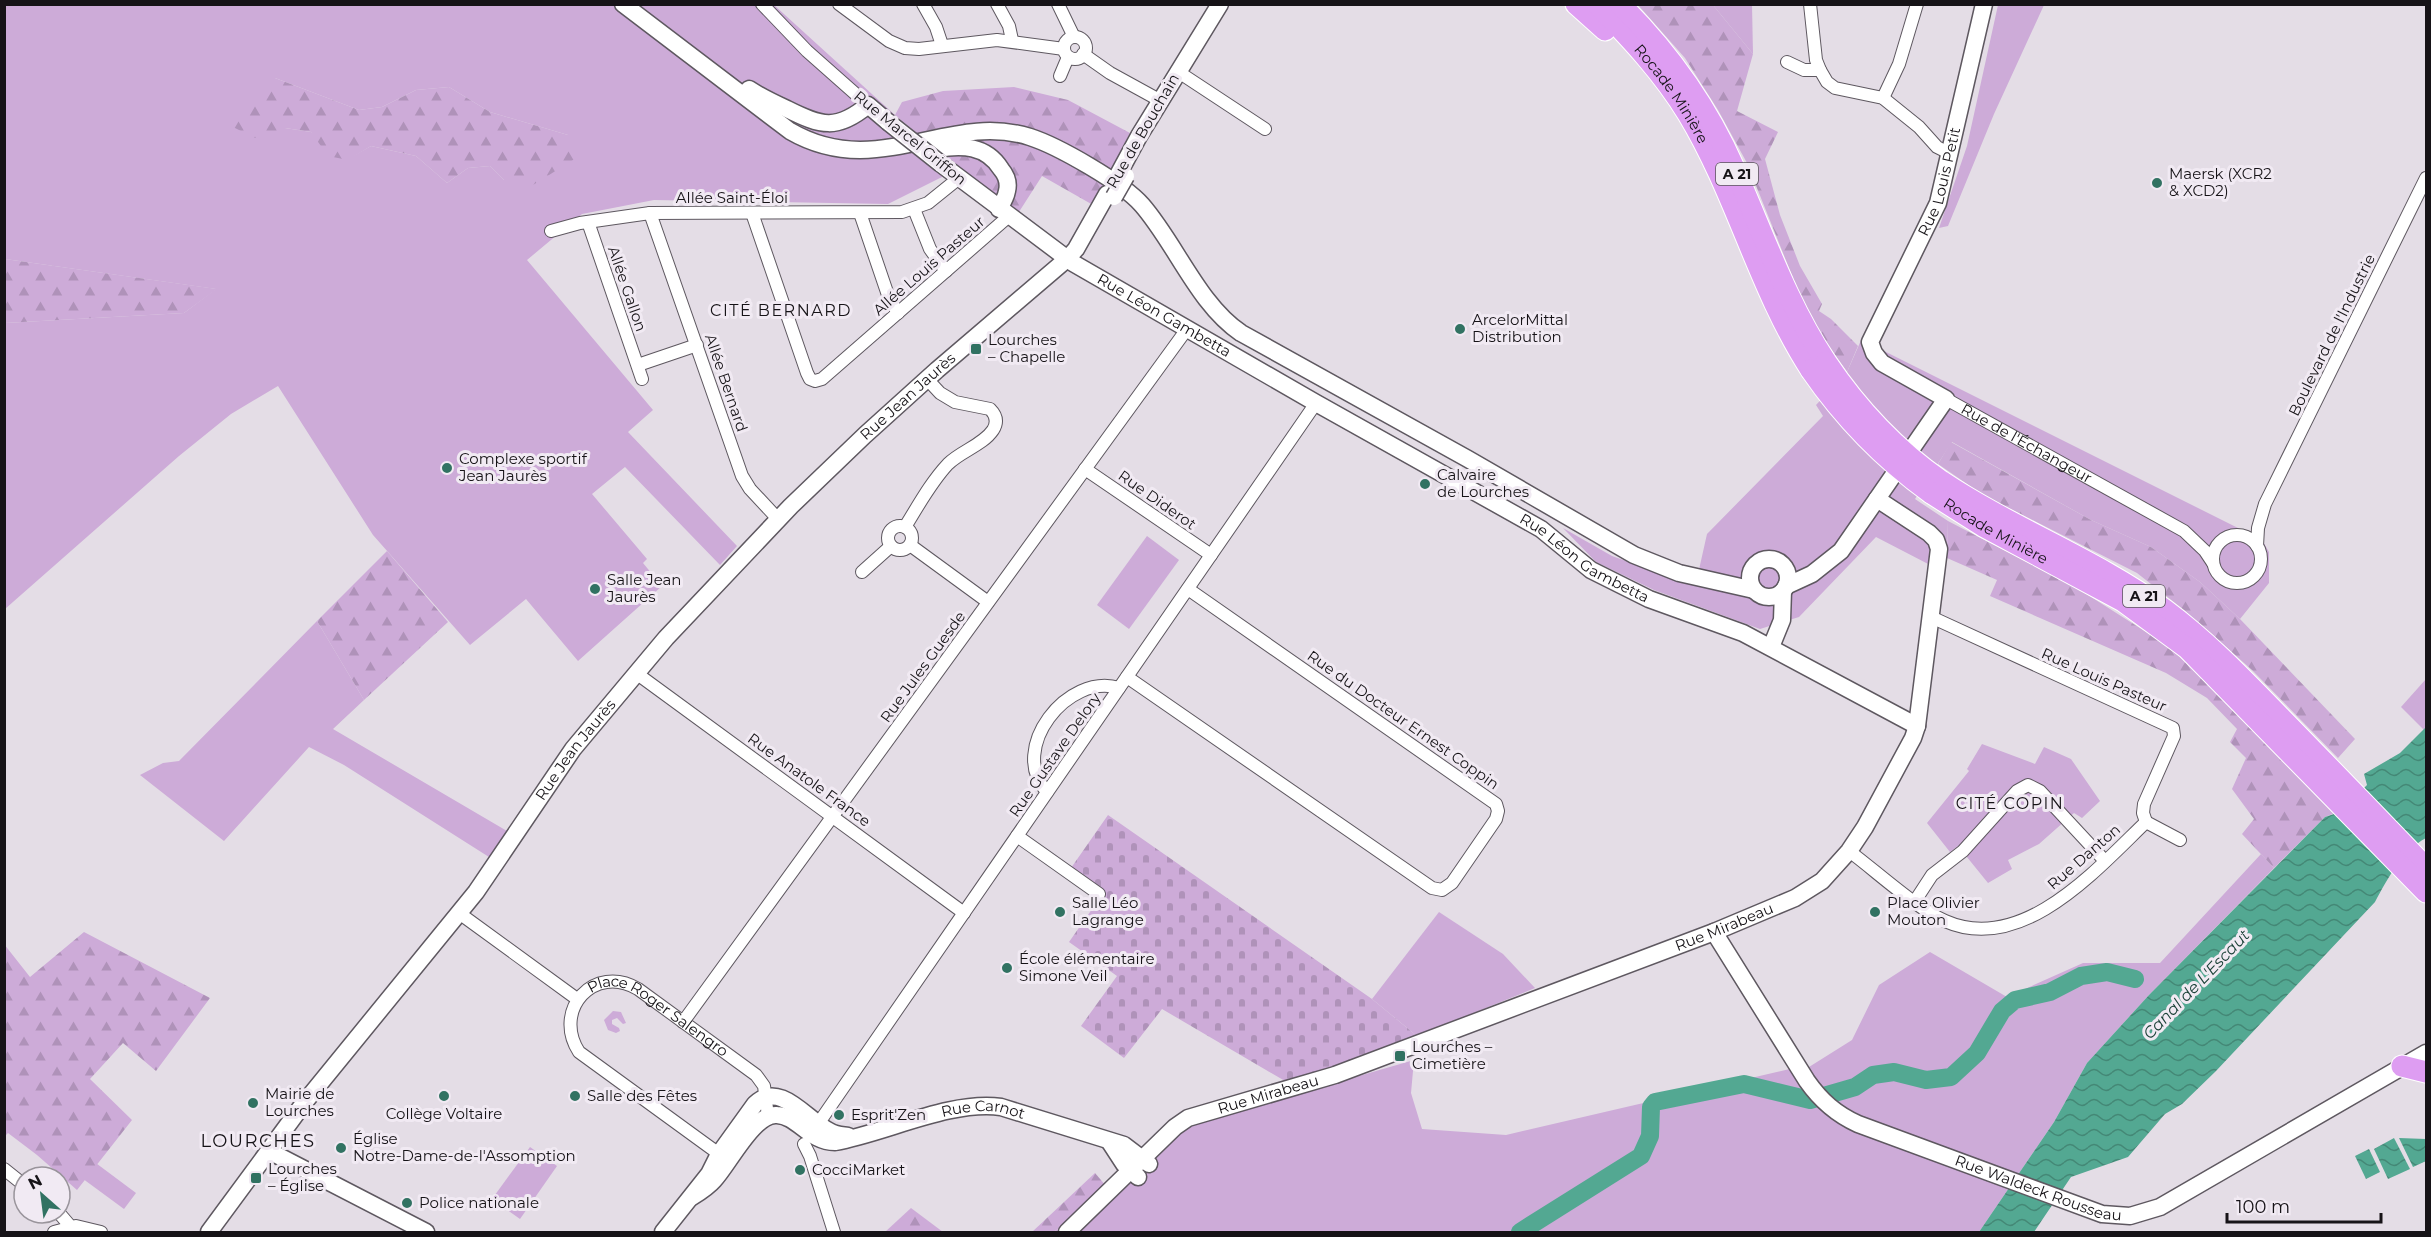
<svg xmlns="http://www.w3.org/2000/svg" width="2431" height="1237" font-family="Montserrat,sans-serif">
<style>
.grass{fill:#cdabd8;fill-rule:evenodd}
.forest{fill:url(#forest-firs)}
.cemetery{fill:url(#cemetery-stones)}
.water{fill:url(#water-waves)}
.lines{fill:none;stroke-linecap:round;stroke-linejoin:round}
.river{stroke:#53a892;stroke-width:18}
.street-casing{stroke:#5e5860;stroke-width:14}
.secondary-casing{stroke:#5e5860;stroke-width:19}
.highway-casing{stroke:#fff;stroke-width:23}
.street{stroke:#fff;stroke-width:12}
.secondary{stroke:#fff;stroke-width:16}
.highway{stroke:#de9df2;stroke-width:21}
.secondary-bridge-casing{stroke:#5e5860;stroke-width:19;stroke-linecap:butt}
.highway-bridge-casing{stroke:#fff;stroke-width:23;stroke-linecap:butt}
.secondary-bridge{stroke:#fff;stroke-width:16}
.highway-bridge{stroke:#de9df2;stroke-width:21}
.poi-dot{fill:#317262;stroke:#f1eaf3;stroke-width:2}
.labels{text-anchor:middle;stroke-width:6;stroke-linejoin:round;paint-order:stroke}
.shield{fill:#f1eaf3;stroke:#585459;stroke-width:1.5}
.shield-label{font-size:14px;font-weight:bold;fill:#161317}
.street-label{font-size:15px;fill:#161317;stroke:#f1eaf3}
.poi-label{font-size:15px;fill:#161317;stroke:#f1eaf3;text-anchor:start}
.neighbourhood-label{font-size:16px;letter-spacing:1.5px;fill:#161317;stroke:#f1eaf3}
.water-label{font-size:16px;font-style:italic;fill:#1b4238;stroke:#f1eaf3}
.quarter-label{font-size:18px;letter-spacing:1.5px;fill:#161317;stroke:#f1eaf3}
</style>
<defs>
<pattern id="forest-firs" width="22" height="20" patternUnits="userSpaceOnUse" patternTransform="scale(1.5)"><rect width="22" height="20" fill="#cdabd8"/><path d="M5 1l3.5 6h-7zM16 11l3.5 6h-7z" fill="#af92b9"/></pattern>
<pattern id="cemetery-stones" width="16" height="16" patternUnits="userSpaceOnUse" patternTransform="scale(1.5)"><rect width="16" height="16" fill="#cdabd8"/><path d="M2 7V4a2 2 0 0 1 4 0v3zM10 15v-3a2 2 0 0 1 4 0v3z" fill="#af92b9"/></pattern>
<pattern id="water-waves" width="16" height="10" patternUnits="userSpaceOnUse" patternTransform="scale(1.5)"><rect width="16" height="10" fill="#53a892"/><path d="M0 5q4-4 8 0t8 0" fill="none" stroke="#448876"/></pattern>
</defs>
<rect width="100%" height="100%" fill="#e4dde6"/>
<g class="grass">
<path d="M5,5H774L895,115L960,168L888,204L654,200L582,214L527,260L653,410L628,432L737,546L720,565L625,467L592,494L647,559L643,563L662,586L578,661L526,599L470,645L373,535L278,386L231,414L179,456L5,609V323L184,313L216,289L5,259ZM275,78L359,110L382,107L416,90L449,87L490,112L568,135L504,180L490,166L468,168L447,183L416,156L371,146L348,159L311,132L285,128Z"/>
<path d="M1713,5H1752L1753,54Z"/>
<path d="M1998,5H2044L1994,114L1948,226L1939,228L1967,146Z"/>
<path d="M1862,338L1880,349L2262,540L2269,552V583L2240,619L2200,582L2151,547L2091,520L1952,442L1915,499L1948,521L1947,558L1934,555L1932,566L1876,537L1799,617L1760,629L1654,590L1596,562L1563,528L1612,556L1671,577L1696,583L1707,534L1823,416L1816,405L1847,372Z"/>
<path d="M1147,536L1179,560L1129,629L1097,605Z"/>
<path d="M317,621L364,700L333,729L507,831L489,857L344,765L309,747L224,841L140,775L163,763L179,761Z"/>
<path d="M2426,679V727L2424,730L2401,707Z"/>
<path d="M1982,744L2035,764L2044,747L2071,759L2100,801L2082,818L2074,813L2039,844L2008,860L2012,869L1988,883L1958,846L1950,852L1927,823L1969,771L1967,769Z"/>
<path d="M2261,854L2274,868L2149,995L2087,1063L2054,1122L1979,1232H1053L1065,1225L1159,1138L1207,1120L1414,1060L1411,1093L1422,1129L1506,1135L1794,1068L1809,1067L1852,1040L1879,985L1930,952L2007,997L2083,963H2160Z"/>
<path d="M1439,912L1503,954L1535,988L1417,1036L1372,999Z"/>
<path d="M613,1011L621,1012L626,1023L623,1024L617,1018L612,1020V1024L619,1028L620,1031L616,1033L608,1030L604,1020Z"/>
<path d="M69,1143L136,1193L124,1209L56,1159Z"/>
<path d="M530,1147L557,1166L520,1219L492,1199Z"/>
</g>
<g class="forest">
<path d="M1638,5H1713L1753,54L1737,111L1778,132L1765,159L1780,215L1800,266L1822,304L1819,311L1831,319L1858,346L1847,372L1823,338L1803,303L1747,163L1718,110L1685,58Z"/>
<path d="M275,78L359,110L382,107L416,90L449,87L490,112L568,135L581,155L525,190L504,180L490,166L468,168L447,183L416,156L371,146L348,160L328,156L311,132L285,128L255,138L229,125L240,105Z"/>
<path d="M1014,87L1068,100L1130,133L1093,205L1042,176L1017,215L895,115L902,102L943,91Z"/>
<path d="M5,259L217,289L184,313L5,323Z"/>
<path d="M1951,442L2091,520L2151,547L2200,582L2240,619L2355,739L2338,758L2252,670L2184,610L2137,573L1983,495L1938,464Z"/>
<path d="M1948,521L2077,588L2165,644L2230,702L2335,813L2325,817L2274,868L2242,834L2254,819L2232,789L2246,758L2230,742L2237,729L2207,698L2166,673L1990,596L1997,580L1947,558Z"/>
<path d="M387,551L448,622L364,700L317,621Z"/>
<path d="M84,932L210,998L156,1071L123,1043L90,1079L132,1120L77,1190L37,1155L8,1133L5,1136L4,944L30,977Z"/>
<path d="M1095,1173L1106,1186L1065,1225L1053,1232H1032Z"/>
<path d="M911,1208L943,1232H885Z"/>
</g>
<path class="cemetery" d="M1108,815L1372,999L1417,1036L1325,1069L1285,1081L1162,1009L1124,1058L1081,1026L1117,976L1069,942L1104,892L1071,868Z"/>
<g class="water">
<path d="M2426,727V838C2402,851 2388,878 2375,902L2216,1071L2182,1104L2165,1114L2128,1157L2071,1177L2034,1232H1979L2054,1122L2087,1063L2149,995L2325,817L2340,812L2367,785L2364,774L2400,753Z"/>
<path d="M2394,1138L2410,1169L2388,1179L2374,1149Z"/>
<path d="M2399,1138L2426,1139V1161L2413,1167Z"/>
<path d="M2369,1149L2380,1172L2366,1179L2355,1156Z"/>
</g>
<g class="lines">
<path class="river" d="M1520,1232L1641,1156L1650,1136L1651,1107L1655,1102L1744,1084L1810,1100L1855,1087L1873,1075L1894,1072L1926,1080L1951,1077L1977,1053L2002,1011L2015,1000L2050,992L2081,976L2107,972L2135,979"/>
<defs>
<g id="street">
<path d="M762,4L807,51L868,105"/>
<path d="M839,4L889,41L905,48L919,49L997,40L1064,49"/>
<path d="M923,4L936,27L942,45"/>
<path d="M997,4L1009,26L1012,40"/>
<path d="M1058,4L1074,37"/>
<path d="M1810,4L1816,60L1820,70"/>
<circle cx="1075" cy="48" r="11"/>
<path d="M1083,54L1110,73L1161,101"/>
<path d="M1787,62L1804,70H1820L1827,82L1835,88L1883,98L1919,127L1937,147L1951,154"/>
<path d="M1177,71L1265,129"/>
<path d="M1060,76L1068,57"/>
<path d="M1883,98L1899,64L1917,4"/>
<path d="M914,209L930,249L946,271"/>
<path d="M650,213L742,476L750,489L778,519"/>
<path d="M752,213L807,373L810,379L815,381L822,379L1009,216"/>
<path d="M860,213L889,298L898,313"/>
<path d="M588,222L642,379"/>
<path d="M551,231L580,223L650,213L902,212L928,203L959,178"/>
<path d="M638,365L697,345"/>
<path id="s1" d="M1946,399L2184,531L2205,551L2213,563"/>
<path d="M1085,469L1211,555"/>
<circle cx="900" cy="538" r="12"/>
<path d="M905,527C918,506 931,482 948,464C961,451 983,445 993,430C998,422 996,415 990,409L955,402L940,393L927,379"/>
<circle cx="2237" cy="559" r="24"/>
<path d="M910,545L988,602"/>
<path d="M2257,546L2258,528L2265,504L2426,178"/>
<path d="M862,572L891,546"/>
<path d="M1931,617L2173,728L2174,736L2144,804L2143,813L2146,822"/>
<path d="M636,673L964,913"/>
<path d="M1127,677L1432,888L1442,890L1452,883L1496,819L1498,811L1496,804L1188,589"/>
<path d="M1047,792C1007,749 1068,672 1119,688"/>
<path d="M1017,836L1099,894"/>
<path d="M1849,851C1876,871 1916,908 1945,921C2022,955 2096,870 2146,822L2180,840"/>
<path d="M1915,901L1932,875L1963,851L2017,791L2028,785L2040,791L2105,861"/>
<path d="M459,913L577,999"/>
<path d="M683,1022L1187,329"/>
<path d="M818,1124L1316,403"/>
<path d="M804,1144L810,1156L834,1232"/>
<path id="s2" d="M726,1159L579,1052C552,1010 594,963 638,989L756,1075L764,1086L768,1116"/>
<path d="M4,1169L24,1185"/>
<path d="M59,1213L71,1227"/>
<path d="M54,1232L76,1226L101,1232"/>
</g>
<g id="secondary">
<path d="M623,4L790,131C878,182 948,111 1030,137C1058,146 1123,183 1142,205C1176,244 1198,304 1241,333L1468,459L1634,555L1679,573L1754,590"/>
<path d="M749,89C761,97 774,103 787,109C821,126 837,131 868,105L888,122"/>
<path d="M937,149C962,145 986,145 1001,169C1006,175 1009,183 1007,191C1006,197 1002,204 999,209"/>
<path id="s3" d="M941,164L1073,263L1316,403L1541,529L1591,570L1649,599L1743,633L1917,726"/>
<path d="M1119,173L1139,136L1220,4"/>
<circle cx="1769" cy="578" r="19"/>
<path id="s4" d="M1786,586L1812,574L1841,551L1946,399L1882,363L1874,353L1870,342L1938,203L1984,4"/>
<path d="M1771,647L1782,620L1783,591"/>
<path id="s5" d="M1714,932L1807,1081C1821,1101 1836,1114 1858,1124L2102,1214L2130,1216L2160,1207L2426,1053"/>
<path d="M1109,1141L1124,1164L1138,1177"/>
<path d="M269,1151L426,1232"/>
<path id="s6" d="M692,1197C700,1192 708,1187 714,1180C729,1164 754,1113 777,1115C798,1116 809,1142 835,1142C886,1133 950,1100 1001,1107L1124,1145L1149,1164"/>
<path id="s7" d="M209,1232L304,1103L476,892L573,749L666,638L791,506L865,435L937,370L1067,259L1076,249L1107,194"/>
<path d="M663,1232L709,1174L719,1154L755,1104C780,1080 807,1120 829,1131C835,1135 841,1135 848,1136"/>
<path id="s8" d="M1067,1232L1175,1127L1188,1118L1335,1075L1714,932L1795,898L1822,881L1849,851L1865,827L1913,738L1917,726L1939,549L1936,540L1929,533L1877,499"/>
</g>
<g id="highway">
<path d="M1576,4L1605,30"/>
<path id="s9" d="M1597,4C1630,38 1663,73 1688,114C1737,195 1759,290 1811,370"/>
<path d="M1620,4C1668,52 1707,106 1734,168C1763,233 1786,302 1826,362"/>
<path d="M1941,481C2013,529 2095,559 2165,610C2208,642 2244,680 2281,718C2330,768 2378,818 2426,868"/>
<path id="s10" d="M1931,493L1983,526L2123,601L2187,648L2426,892"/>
<path d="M2402,1066L2426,1072"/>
</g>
</defs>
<use href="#street" class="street-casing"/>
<use href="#secondary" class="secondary-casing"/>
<use href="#highway" class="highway-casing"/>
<use href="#street" class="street"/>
<use href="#secondary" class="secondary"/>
<use href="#highway" class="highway"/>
<defs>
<g id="secondary-bridge">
<path d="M888,122L941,164"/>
<path d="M1114,197L1126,176"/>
</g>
<g id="highway-bridge">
<path d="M1826,362C1857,408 1895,449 1941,481"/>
<path d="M1811,370C1844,418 1884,459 1931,493"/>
</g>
</defs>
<use href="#secondary-bridge" class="secondary-bridge-casing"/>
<use href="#highway-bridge" class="highway-bridge-casing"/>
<use href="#secondary-bridge" class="secondary-bridge"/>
<use href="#highway-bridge" class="highway-bridge"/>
</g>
<g class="poi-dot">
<circle cx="2157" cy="183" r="6"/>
<circle cx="1460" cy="329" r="6"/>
<rect x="970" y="343" width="12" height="12" rx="3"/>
<circle cx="447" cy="468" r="6"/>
<circle cx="1425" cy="484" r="6"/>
<circle cx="595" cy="589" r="6"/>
<circle cx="1060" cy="912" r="6"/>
<circle cx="1875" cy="912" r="6"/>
<circle cx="1007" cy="968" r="6"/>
<rect x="1394" y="1050" width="12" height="12" rx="3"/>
<circle cx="444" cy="1096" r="6"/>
<circle cx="575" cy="1096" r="6"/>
<circle cx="253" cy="1103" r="6"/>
<circle cx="839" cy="1115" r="6"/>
<circle cx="341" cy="1148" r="6"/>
<circle cx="800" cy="1170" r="6"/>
<rect x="250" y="1172" width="12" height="12" rx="3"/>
<circle cx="407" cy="1203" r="6"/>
</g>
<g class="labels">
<g class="shield">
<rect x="1716" y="163" width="42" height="22" rx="4.5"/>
<rect x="2123" y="585" width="42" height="22" rx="4.5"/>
</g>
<g class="shield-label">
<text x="1737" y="179">A 21</text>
<text x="2144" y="601">A 21</text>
</g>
<g class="street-label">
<text dy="5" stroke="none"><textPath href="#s9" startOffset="117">Rocade Minière</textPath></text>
<text transform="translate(1143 131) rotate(-60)" y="5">Rue de Bouchain</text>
<text transform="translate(910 138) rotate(39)" y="5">Rue Marcel Griffon</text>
<text dy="5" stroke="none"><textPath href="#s4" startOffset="524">Rue Louis Petit</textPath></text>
<text x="732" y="203">Allée Saint-Éloi</text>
<text transform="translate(929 266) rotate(-41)" y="5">Allée Louis Pasteur</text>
<text transform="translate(627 289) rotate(71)" y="5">Allée Gallon</text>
<text dy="5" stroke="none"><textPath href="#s3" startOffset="270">Rue Léon Gambetta</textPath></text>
<text transform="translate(2332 335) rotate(-64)" y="5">Boulevard de l'Industrie</text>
<text transform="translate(726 383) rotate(71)" y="5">Allée Bernard</text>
<text dy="5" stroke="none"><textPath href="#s7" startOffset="1092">Rue Jean Jaurès</textPath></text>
<text dy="5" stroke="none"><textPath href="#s1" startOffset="92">Rue de l'Échangeur</textPath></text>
<text transform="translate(1157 500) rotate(35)" y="5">Rue Diderot</text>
<text dy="5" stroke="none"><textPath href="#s10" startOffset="75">Rocade Minière</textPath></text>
<text dy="5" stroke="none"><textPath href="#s3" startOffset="756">Rue Léon Gambetta</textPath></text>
<text transform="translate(923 667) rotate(-54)" y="5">Rue Jules Guesde</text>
<text transform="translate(2104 680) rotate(24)" y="5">Rue Louis Pasteur</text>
<text transform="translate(1403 720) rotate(35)" y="5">Rue du Docteur Ernest Coppin</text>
<text dy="5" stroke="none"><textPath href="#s7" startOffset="606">Rue Jean Jaurès</textPath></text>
<text transform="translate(1055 755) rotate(-55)" y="5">Rue Gustave Delory</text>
<text transform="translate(809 780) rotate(36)" y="5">Rue Anatole France</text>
<text transform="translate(2084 857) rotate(-41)" y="5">Rue Danton</text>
<text dy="5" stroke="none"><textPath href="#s8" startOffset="736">Rue Mirabeau</textPath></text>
<text dy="5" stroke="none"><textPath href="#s2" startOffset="333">Place Roger Salengro</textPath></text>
<text dy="5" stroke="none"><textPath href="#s8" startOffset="250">Rue Mirabeau</textPath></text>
<text dy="5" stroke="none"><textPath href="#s6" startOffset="339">Rue Carnot</textPath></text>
<text dy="5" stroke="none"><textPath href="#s5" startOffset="435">Rue Waldeck Rousseau</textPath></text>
</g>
<g class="poi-label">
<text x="2169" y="179">Maersk (XCR2<tspan x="2169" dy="17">&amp; XCD2)</tspan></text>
<text x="1472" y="325">ArcelorMittal<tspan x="1472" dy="17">Distribution</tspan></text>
<text x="988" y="345">Lourches<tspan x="988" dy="17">– Chapelle</tspan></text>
<text x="459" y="464">Complexe sportif<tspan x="459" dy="17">Jean Jaurès</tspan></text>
<text x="1437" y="480">Calvaire<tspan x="1437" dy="17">de Lourches</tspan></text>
<text x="607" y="585">Salle Jean<tspan x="607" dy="17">Jaurès</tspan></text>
<text x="1072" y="908">Salle Léo<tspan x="1072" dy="17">Lagrange</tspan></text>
<text x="1887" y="908">Place Olivier<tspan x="1887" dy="17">Mouton</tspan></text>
<text x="1019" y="964">École élémentaire<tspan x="1019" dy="17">Simone Veil</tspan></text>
<text x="1412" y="1052">Lourches –<tspan x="1412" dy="17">Cimetière</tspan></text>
<text x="265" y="1099">Mairie de<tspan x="265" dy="17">Lourches</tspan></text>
<text x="587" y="1101">Salle des Fêtes</text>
<text x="444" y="1119" text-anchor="middle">Collège Voltaire</text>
<text x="851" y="1120">Esprit'Zen</text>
<text x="353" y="1144">Église<tspan x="353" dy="17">Notre-Dame-de-l'Assomption</tspan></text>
<text x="268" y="1174">Lourches<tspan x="268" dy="17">– Église</tspan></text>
<text x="812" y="1175">CocciMarket</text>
<text x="419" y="1208">Police nationale</text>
</g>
<g class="neighbourhood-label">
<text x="781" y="316">CITÉ BERNARD</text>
<text x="2010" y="809">CITÉ COPIN</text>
</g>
<g class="water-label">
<text transform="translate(2196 984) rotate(-46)" y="6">Canal de L'Escaut</text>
</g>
<g class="quarter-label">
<text x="258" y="1147">LOURCHES</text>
</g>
</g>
<rect width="2431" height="1237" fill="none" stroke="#161317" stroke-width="12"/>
<g transform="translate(42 1195) rotate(332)"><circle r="28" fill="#f1eaf3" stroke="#99949b" stroke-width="1.5"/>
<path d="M0-4.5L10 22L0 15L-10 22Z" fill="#317262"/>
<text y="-9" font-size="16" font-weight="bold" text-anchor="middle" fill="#161317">N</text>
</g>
<path d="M2227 1213v9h154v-9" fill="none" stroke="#161317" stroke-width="3"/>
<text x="2236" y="1213" font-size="18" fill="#161317" stroke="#f1eaf3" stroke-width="4.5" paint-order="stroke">100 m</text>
</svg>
